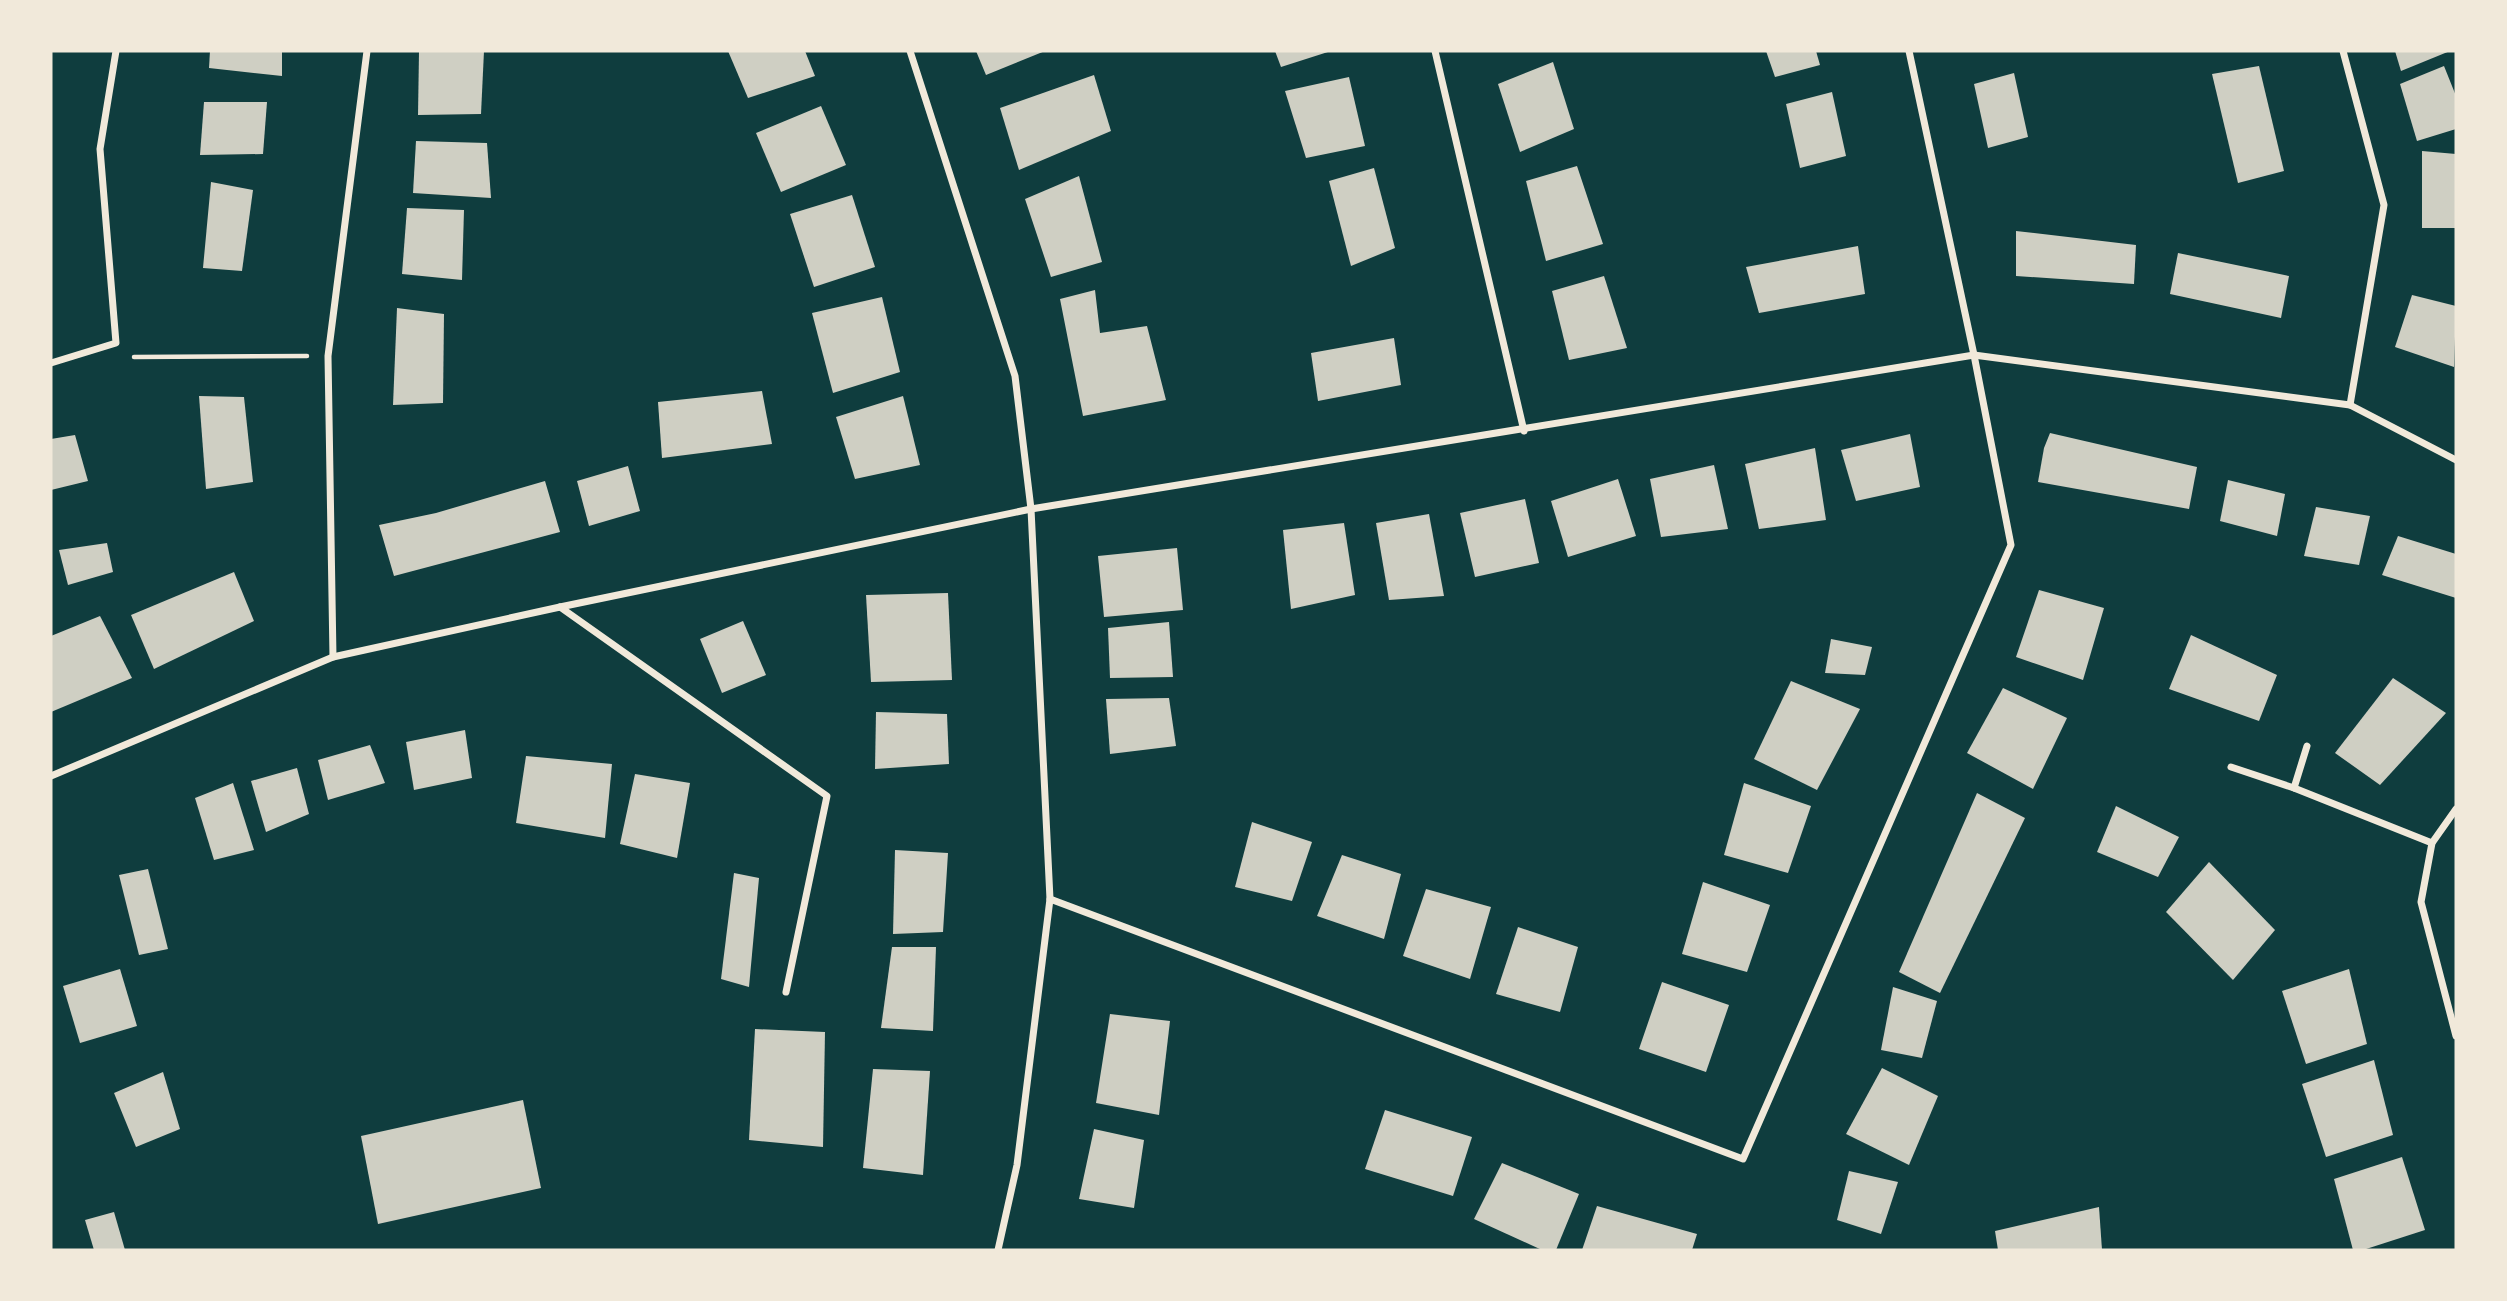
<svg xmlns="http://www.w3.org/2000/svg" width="2507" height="1301" font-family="Inter,sans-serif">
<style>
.building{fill:#cfcfc3}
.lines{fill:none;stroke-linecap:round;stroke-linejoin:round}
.path{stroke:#f1e9da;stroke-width:4.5}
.minor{stroke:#f1e9da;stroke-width:7}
</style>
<rect width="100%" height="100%" fill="#0f3d3e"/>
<g class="building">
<path d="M210,51H282V76L209,68Z"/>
<path d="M419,51H484L481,114L418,115Z"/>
<path d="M728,51H805L815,76L748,98Z"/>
<path d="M976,51H1045L986,75Z"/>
<path d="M1275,51H1331L1281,67Z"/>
<path d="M1766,51H1816L1820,65L1775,77Z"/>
<path d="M2395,51H2450L2401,71Z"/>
<path d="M1553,62L1574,129L1520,152L1498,84Z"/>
<path d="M2259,66L2284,171L2238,183L2212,74Z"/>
<path d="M2444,66L2456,96V129L2417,141L2400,84Z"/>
<path d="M2014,73L2028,137L1988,148L1974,84Z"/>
<path d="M1094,75L1111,131L1019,170L1000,108Z"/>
<path d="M1349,77L1365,146L1306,158L1285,91Z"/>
<path d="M1832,92L1846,156L1800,168L1786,104Z"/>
<path d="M204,102H267L263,154L200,155Z"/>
<path d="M821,106L846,165L781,192L756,133Z"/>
<path d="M416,141L487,143L491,198L413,193Z"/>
<path d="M2422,151L2456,154V228H2422Z"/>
<path d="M1577,166L1603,244L1546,261L1526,181Z"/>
<path d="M1374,168L1395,248L1351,266L1329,181Z"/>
<path d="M1079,176L1102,262L1051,277L1025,199Z"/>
<path d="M211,182L253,190L242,271L203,268Z"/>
<path d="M852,195L875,267L814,287L790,214Z"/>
<path d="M407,208L464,210L462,280L402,274Z"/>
<path d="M2016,231L2136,245L2134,284L2016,276Z"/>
<path d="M1858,246L1865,294L1759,313L1746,267Z"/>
<path d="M2178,253L2289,276L2281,318L2170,294Z"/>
<path d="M1604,276L1627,348L1569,360L1552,291Z"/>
<path d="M1095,290L1100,333L1147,326L1166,400L1083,416L1060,299Z"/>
<path d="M2412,295L2456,306L2454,367L2395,347Z"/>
<path d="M882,297L900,372L833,393L812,313Z"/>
<path d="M397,308L444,314L443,403L393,405Z"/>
<path d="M1394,338L1401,385L1318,401L1311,353Z"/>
<path d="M762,391L772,444L662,458L658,402Z"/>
<path d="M199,396L244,397L253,482L206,489Z"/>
<path d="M903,396L920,465L855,479L836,417Z"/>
<path d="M2050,433L2197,467L2189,509L2038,482L2044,448Z"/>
<path d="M1910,434L1920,487L1856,501L1841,450Z"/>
<path d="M75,435L88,481L51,490V439Z"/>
<path d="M1815,448L1826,520L1759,529L1745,464Z"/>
<path d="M1714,465L1728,529L1661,537L1650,479Z"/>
<path d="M628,466L640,511L589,526L577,481Z"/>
<path d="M1618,479L1636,536L1568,557L1551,501Z"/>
<path d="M2228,480L2285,494L2277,536L2220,521Z"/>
<path d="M545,481L560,532L394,576L379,525L436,513Z"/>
<path d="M1525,499L1539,563L1475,577L1460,513Z"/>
<path d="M2316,507L2370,516L2359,565L2304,556Z"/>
<path d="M1429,514L1444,596L1389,600L1376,523Z"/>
<path d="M1344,523L1355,595L1291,609L1283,530Z"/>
<path d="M2398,536L2456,554V598L2382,575Z"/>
<path d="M107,543L113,572L68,585L59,550Z"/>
<path d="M1177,548L1183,610L1104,617L1098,556Z"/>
<path d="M234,572L254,621L154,669L131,615Z"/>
<path d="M2039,590L2104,608L2083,680L2016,657Z"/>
<path d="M948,593L952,680L871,682L866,595Z"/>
<path d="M100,616L132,678L51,712V636Z"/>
<path d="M743,621L766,675L722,693L700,639Z"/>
<path d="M1169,622L1173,677L1110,678L1108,628Z"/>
<path d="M2191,635L2277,675L2259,721L2169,689Z"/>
<path d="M1831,639L1872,647L1865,675L1825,673Z"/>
<path d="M2393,678L2446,713L2380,785L2335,753Z"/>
<path d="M1791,681L1860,709L1817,790L1754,759Z"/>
<path d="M2003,688L2067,718L2033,789L1967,753Z"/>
<path d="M1169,698L1176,746L1110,754L1106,699Z"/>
<path d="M876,712L947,714L949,764L875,769Z"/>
<path d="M465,730L472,778L414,790L406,742Z"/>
<path d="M370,745L385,783L328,800L318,760Z"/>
<path d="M526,756L612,764L605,838L516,823Z"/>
<path d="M297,768L309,814L266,832L251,781Z"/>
<path d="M635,774L690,783L677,858L620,844Z"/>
<path d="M233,783L254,850L214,860L195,798Z"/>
<path d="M1744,783L1811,806L1788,873L1724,855Z"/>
<path d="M1977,793L2025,818L1940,993L1899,972Z"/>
<path d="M2116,806L2179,837L2158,877L2097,852Z"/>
<path d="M1252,822L1312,842L1292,901L1235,887Z"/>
<path d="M895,850L948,853L943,932L893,934Z"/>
<path d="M1342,855L1401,874L1384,939L1317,916Z"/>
<path d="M2209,862L2275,930L2233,980L2166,912Z"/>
<path d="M148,869L168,949L139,955L119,875Z"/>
<path d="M734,873L759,878L749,987L721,979Z"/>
<path d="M1703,882L1770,905L1747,972L1682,954Z"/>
<path d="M1426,889L1491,907L1470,979L1403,956Z"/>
<path d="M1518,927L1578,947L1560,1012L1496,994Z"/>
<path d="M892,947H936L933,1031L881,1028Z"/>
<path d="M120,969L137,1026L80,1043L63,986Z"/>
<path d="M2349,969L2367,1044L2306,1064L2282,991Z"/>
<path d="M1662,982L1729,1005L1706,1072L1639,1049Z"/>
<path d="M1893,987L1937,1001L1922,1058L1881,1050Z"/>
<path d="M1110,1014L1170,1021L1159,1115L1096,1103Z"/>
<path d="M755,1029L825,1032L823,1147L749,1140Z"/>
<path d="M2374,1060L2393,1135L2326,1157L2302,1084Z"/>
<path d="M1882,1068L1938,1096L1909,1165L1846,1134Z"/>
<path d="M873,1069L930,1071L923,1175L863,1168Z"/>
<path d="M163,1072L180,1129L136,1147L114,1093Z"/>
<path d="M523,1100L541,1188L378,1224L361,1136Z"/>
<path d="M1385,1110L1472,1137L1453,1196L1365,1169Z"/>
<path d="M1094,1129L1144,1140L1134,1208L1079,1199Z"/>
<path d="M2402,1157L2425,1230L2363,1250H2353L2334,1179Z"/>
<path d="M1502,1163L1579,1194L1556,1250H1542L1474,1219Z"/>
<path d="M1849,1171L1898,1182L1881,1234L1837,1220Z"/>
<path d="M1597,1206L1697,1234L1692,1250H1582Z"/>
<path d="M2099,1207L2102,1250H1998L1995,1231Z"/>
<path d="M114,1212L125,1250H94L85,1220Z"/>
</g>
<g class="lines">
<path class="path" d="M134,357L307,356"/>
<g class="minor">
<path d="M910,51L1015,376L1031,509L1050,899L1017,1165L998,1250"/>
<path d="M1435,51L1524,431"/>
<path d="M2343,51L2384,205L2350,405"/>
<path d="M51,363L116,343L100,149L116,51"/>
<path d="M560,607L827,796L786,992"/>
<path d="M333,657L328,356L367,51"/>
<path d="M2231,767L2294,788L2432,843"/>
<path d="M51,776L333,657L560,607L1031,509L1974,355L2350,405L2456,460"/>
<path d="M2294,788L2307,746"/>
<path d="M2456,809L2432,843L2421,902L2456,1036"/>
<path d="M1050,899L1743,1159L2011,545L1974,355L1909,51"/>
</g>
</g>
<rect width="2507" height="1301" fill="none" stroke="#f1e9da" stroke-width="105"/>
</svg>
